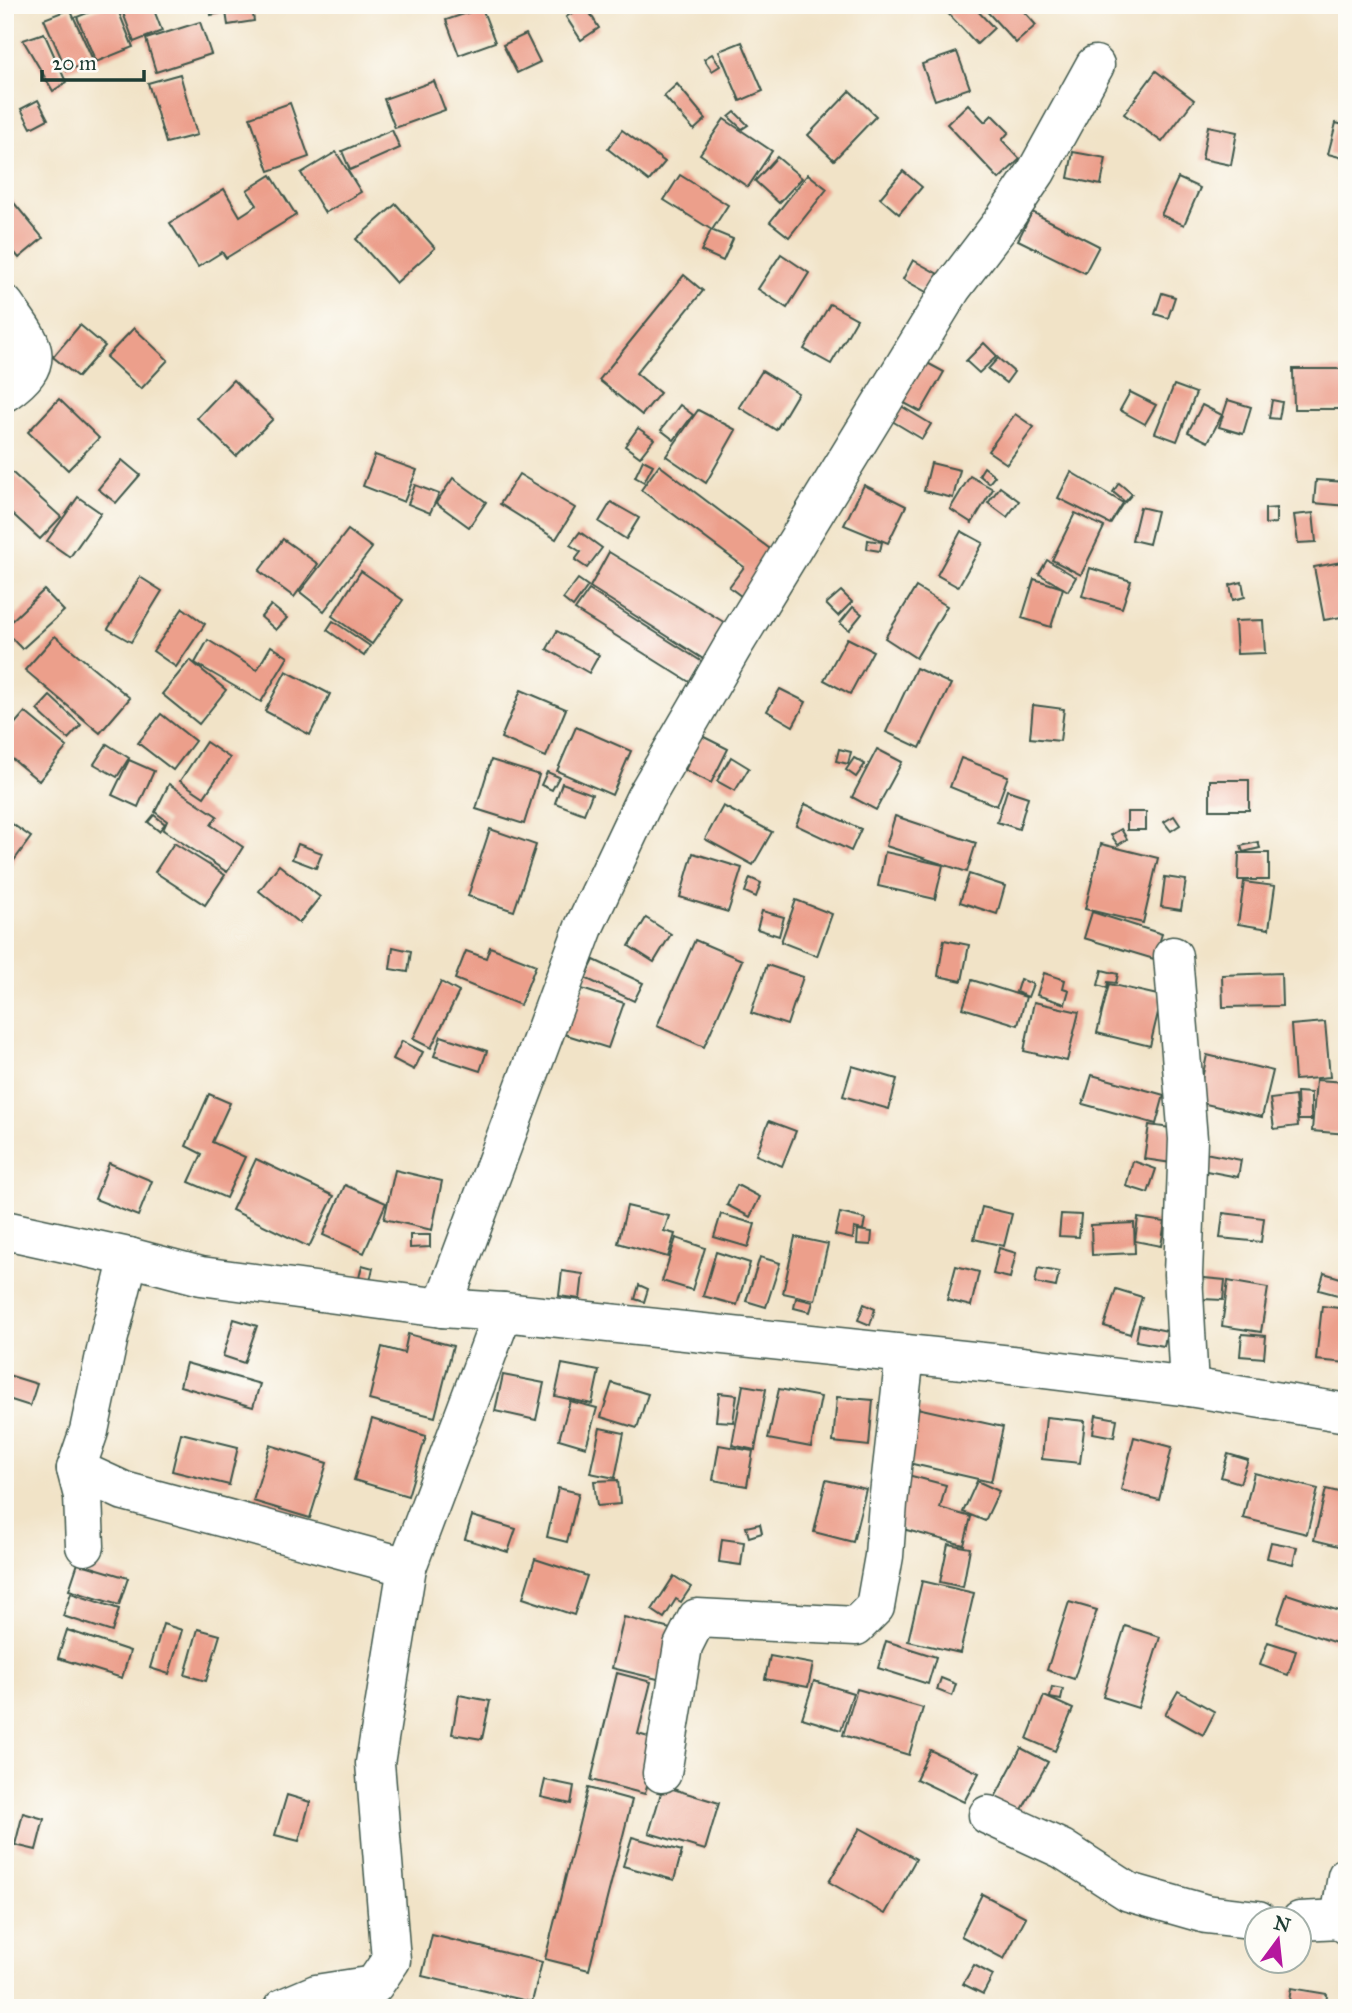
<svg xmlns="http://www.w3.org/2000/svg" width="1352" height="2013" font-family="'IM FELL Great Primer',serif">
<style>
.building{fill:#ec9f8b}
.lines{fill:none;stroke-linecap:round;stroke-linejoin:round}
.minor-casing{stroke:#3e564a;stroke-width:41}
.minor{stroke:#fff;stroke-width:38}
</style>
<rect width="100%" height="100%" fill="#fdfcf7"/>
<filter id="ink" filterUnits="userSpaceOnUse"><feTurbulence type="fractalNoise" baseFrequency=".0143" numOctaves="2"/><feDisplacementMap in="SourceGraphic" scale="14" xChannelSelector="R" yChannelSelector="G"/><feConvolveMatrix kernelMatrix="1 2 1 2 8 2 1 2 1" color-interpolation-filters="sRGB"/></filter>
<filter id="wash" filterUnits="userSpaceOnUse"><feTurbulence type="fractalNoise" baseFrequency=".00686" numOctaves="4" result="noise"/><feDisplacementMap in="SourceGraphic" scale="28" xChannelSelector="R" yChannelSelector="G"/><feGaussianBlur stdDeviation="1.57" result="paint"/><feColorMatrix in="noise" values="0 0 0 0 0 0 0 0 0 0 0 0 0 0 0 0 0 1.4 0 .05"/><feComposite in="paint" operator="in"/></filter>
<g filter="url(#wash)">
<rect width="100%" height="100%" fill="#f1e3c7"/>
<g id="blocks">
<g class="building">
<path d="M107,5H116L133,47L96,62L77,17Z"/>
<path d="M120,5H152L162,31L134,42Z"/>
<path d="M210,5H263L264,7L252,8L254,21L228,25L226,12L211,15Z"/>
<path d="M585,5L599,28L581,40L566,17Z"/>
<path d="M940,5H972L994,28L977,44Z"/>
<path d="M981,5H1018L1036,25L1016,43Z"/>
<path d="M482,8L495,42L459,55L446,20Z"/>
<path d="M70,9L93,60L67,71L44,19Z"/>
<path d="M200,22L211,54L156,72L146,39Z"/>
<path d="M44,33L66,82L53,91L23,40Z"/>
<path d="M526,34L540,62L517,73L503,45Z"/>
<path d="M742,42L763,91L740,101L719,51Z"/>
<path d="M957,52L970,88L935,100L922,64Z"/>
<path d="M712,54L720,66L712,71L704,59Z"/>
<path d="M1156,71L1194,100L1162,142L1124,114Z"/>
<path d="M180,74L197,135L166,143L148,83Z"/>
<path d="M434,81L445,110L395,128L384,99Z"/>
<path d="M677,84L706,119L694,130L664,96Z"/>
<path d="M850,91L876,116L834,160L808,135Z"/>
<path d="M38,100L48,119L31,128L21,109Z"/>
<path d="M290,103L309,157L269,171L250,117Z"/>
<path d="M968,104L985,122L992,115L1009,132L1002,140L1020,159L999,179L947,124Z"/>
<path d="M735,112L748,125L742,129L729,117Z"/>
<path d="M724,119L772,151L748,187L700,154Z"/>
<path d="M1336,123L1347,126V159L1328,154Z"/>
<path d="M1208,126L1237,132L1231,165L1202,159Z"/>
<path d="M392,130L400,148L350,170L342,151Z"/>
<path d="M622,130L665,162L649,181L608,149Z"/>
<path d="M336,152L361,192L325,213L301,173Z"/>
<path d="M1073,152L1106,158L1101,185L1068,178Z"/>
<path d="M777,157L802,178L779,203L755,181Z"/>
<path d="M903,171L922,187L899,214L880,198Z"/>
<path d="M808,174L827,189L789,237L770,222Z"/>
<path d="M271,175L296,215L226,258L222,252L198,267L170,223L224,189L240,216L257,205L247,190Z"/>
<path d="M680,175L728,205L712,230L664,200Z"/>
<path d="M1178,178L1200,188L1184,225L1161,215Z"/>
<path d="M5,192L43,238L19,258L5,241Z"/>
<path d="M396,204L435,248L396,283L356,239Z"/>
<path d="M1032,212L1099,246L1085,273L1018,240Z"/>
<path d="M711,230L733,239L723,261L701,251Z"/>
<path d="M781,254L809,273L787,308L758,289Z"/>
<path d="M913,260L947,279L937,298L903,279Z"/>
<path d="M684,275L703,291L636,373L660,393L642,415L599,380Z"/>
<path d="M1162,293L1175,297L1168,318L1155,314Z"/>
<path d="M830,304L857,319L831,364L804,349Z"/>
<path d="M80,325L105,346L78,377L53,357Z"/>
<path d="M134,328L168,360L141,389L106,357Z"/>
<path d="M984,343L997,356L979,373L966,361Z"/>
<path d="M918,358L944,372L921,412L895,398Z"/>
<path d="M998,358L1014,372L1006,383L988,369Z"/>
<path d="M1293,369H1347V409H1294Z"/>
<path d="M762,371L798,393L776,430L739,407Z"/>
<path d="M233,380L273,419L236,456L197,418Z"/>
<path d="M1174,385L1196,393L1177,441L1155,433Z"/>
<path d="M1130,392L1156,405L1145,424L1120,410Z"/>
<path d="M59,399L99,438L68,470L28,432Z"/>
<path d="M891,400L931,424L922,439L882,415Z"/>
<path d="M1228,400L1251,407L1243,434L1219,427Z"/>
<path d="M1272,400L1282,402L1279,419L1269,418Z"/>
<path d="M680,405L693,415L674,440L661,430Z"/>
<path d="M1202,405L1222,415L1208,442L1188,432Z"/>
<path d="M698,410L736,430L706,483L666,456Z"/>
<path d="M1015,414L1034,427L1007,464L988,451Z"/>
<path d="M638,428L654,439L640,457L625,446Z"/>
<path d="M375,455L417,470L404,502L363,486Z"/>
<path d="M122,460L140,475L116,503L98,489Z"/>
<path d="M643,460L653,465L644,482L635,477Z"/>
<path d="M931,463L960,470L953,498L924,491Z"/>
<path d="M659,465L778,555L745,599L729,587L744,567L641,490Z"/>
<path d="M5,466L61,517L40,539L5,507Z"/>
<path d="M984,467L995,476L989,483L979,475Z"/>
<path d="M1071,472L1123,503L1110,524L1058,498Z"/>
<path d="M519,474L575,508L556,539L500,504Z"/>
<path d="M970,476L993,489L972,523L950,509Z"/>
<path d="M453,478L486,502L469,527L436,503Z"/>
<path d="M1316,480L1347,482V506L1314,503Z"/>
<path d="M1119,483L1132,494L1125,502L1113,492Z"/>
<path d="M415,485L439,494L430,513L408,504Z"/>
<path d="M864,485L906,506L888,543L844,525Z"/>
<path d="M1000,487L1019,501L1007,517L988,503Z"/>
<path d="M78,497L101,513L70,557L47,541Z"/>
<path d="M611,502L639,518L626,539L599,522Z"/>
<path d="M1140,507L1157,511L1149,544L1132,540Z"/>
<path d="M1276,508V523L1265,524V509Z"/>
<path d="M1075,513L1104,527L1081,575L1052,560Z"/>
<path d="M1313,513L1316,542L1298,543L1294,515Z"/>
<path d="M348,530L372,548L324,611L300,592Z"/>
<path d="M961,531L983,543L958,587L937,575Z"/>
<path d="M580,532L602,548L587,568L575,560L581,552L570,545Z"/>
<path d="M283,539L318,564L294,597L259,571Z"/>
<path d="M868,540L882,542L880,551L867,549Z"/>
<path d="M609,552L727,624L708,662L590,587Z"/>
<path d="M1047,560L1076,577L1068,591L1039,574Z"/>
<path d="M1347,561V616L1324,620L1314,567Z"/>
<path d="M1090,568L1131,581L1122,608L1082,596Z"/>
<path d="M361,571L403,600L372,644L332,616Z"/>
<path d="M140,577L162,591L131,642L108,629Z"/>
<path d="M578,579L588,586L573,607L563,599Z"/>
<path d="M1034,579L1063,588L1051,627L1022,618Z"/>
<path d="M1242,582L1245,597L1233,600L1230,585Z"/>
<path d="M916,587L947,606L916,658L885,638Z"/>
<path d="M44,590L64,611L22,649L5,631V627Z"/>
<path d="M589,590L704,663L691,683L575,610Z"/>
<path d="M841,591L852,602L838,616L826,604Z"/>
<path d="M271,605L287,618L276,630L261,617Z"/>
<path d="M853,607L862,614L849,630L840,623Z"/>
<path d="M183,608L205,624L176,667L153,651Z"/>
<path d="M1263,620L1265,653L1237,654L1235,621Z"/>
<path d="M333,621L370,646L364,656L327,630Z"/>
<path d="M557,631L599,655L589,673L547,649Z"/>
<path d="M55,636L130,698L100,733L25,670Z"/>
<path d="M847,638L873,651L850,694L824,680Z"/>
<path d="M208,640L257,670L271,646L288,657L261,702L195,663Z"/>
<path d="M190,660L226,690L199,724L162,694Z"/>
<path d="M916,668L951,684L920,748L886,732Z"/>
<path d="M286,671L330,694L310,735L265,711Z"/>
<path d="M780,689L806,702L793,726L767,711Z"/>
<path d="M521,690L566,709L546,757L501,738Z"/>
<path d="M50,696L81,725L68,739L37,710Z"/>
<path d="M1033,705L1064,709L1060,741L1030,738Z"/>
<path d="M25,712L67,747L39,781L5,753V735Z"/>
<path d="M161,714L195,741L173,770L138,743Z"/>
<path d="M576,727L631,751L612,795L557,771Z"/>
<path d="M702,736L728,749L711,783L685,770Z"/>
<path d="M206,742L230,758L204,797L180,781Z"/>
<path d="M107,744L129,758L117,777L94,764Z"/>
<path d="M839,749L851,752L848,764L836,761Z"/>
<path d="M877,749L902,762L876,810L852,797Z"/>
<path d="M731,757L749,768L735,791L717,781Z"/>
<path d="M854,758L865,764L856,777L846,770Z"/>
<path d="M961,758L1008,776L997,806L950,787Z"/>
<path d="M129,760L154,771L138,807L112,795Z"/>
<path d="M491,760L539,775L524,824L476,809Z"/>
<path d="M547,772L559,777L552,790L541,785Z"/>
<rect x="1210" y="780" width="39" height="30"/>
<path d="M562,783L592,794L584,814L555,803Z"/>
<path d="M169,784L217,816L211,825L243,847L227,872L163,830L167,821L155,812Z"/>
<path d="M1007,790L1028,797L1019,829L997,822Z"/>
<path d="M805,804L861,829L851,851L796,825Z"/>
<path d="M723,806L772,832L753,865L705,839Z"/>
<rect x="1127" y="812" width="19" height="18"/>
<path d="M154,815L165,824L159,831L148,822Z"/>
<path d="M895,816L976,843L967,872L886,846Z"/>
<path d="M1174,816L1180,825L1171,831L1164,822Z"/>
<path d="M5,819L31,837L5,873Z"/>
<path d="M490,829L536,845L514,911L468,896Z"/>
<path d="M1121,829L1127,839L1118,845L1111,835Z"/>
<path d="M1258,842L1260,848L1243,852L1241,846Z"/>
<path d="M174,843L225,875L205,905L155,872Z"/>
<path d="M298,844L322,853L316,868L292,859Z"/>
<path d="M1101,844L1158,858L1143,923L1085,909Z"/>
<path d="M885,852L943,865L935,899L878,886Z"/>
<path d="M693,853L742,868L728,912L680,897Z"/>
<path d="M1239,853H1269V880H1238Z"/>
<path d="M279,865L320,897L299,923L259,891Z"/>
<path d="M969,874L1005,886L997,914L960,902Z"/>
<path d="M1165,877L1186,880L1181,910L1161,907Z"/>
<path d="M750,878L761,883L756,897L745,892Z"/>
<path d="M1244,882L1275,886L1269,929L1238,924Z"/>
<path d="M796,900L832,914L817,956L781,942Z"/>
<path d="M762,911L784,917L779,936L757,929Z"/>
<path d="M1092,912L1162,934L1154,959L1084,938Z"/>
<path d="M646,918L671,934L654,962L629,946Z"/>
<path d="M695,940L742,960L704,1047L657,1026Z"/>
<path d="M944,940L969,945L962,981L938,976Z"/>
<path d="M393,947L411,951L408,972L390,969Z"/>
<path d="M490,947L536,965L520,1005L455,979L466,951L486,958Z"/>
<path d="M594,960L643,983L634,1001L585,978Z"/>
<path d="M767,965L803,977L787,1025L751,1013Z"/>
<path d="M1102,970L1118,974L1116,983L1108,982L1107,988L1098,985Z"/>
<path d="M1044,973L1065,980L1063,988L1069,990L1065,1004L1037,995Z"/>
<path d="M1281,973L1282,1006L1223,1007L1222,975Z"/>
<path d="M1020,979L1033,984L1028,997L1016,992Z"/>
<path d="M972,980L1026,997L1018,1025L963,1008Z"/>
<path d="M441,982L459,992L431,1048L413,1039Z"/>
<path d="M1109,984L1162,996L1150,1046L1097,1033Z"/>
<path d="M579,988L624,1003L608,1048L564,1034Z"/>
<path d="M1034,1002L1079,1012L1067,1061L1024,1051Z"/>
<path d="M1325,1022L1330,1077L1295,1080L1291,1025Z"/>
<path d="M441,1036L487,1051L480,1071L434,1056Z"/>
<path d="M402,1041L423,1052L414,1070L393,1059Z"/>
<path d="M1207,1055L1273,1071L1262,1117L1197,1102Z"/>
<path d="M852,1066L897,1079L889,1109L843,1096Z"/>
<path d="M1092,1075L1164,1095L1156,1124L1083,1104Z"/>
<path d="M1316,1080L1347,1082V1134L1312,1131Z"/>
<path d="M1297,1092L1311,1093V1120H1298Z"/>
<path d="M209,1094L230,1103L212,1142L245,1157L226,1198L189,1182L202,1154L186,1146Z"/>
<path d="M1295,1096L1298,1126L1274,1129L1270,1099Z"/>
<path d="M769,1121L796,1131L782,1166L756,1155Z"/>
<path d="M1149,1125L1178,1129L1172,1163L1144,1159Z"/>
<path d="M1205,1153L1241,1160L1238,1177L1201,1170Z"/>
<path d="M256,1159L334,1196L309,1247L232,1210Z"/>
<path d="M1133,1161L1156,1169L1148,1193L1126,1186Z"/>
<path d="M109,1163L152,1181L138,1216L95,1199Z"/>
<path d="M395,1170L442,1181L432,1230L384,1219Z"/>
<path d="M345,1185L386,1203L364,1253L323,1235Z"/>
<path d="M737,1185L760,1197L750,1217L727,1205Z"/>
<path d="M627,1206L669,1216L664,1231L675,1234L668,1257L618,1243Z"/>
<path d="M982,1207L1012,1214L1004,1246L974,1239Z"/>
<path d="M840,1213L865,1219L863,1230L854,1228L853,1239L835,1235Z"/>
<path d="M1223,1213L1264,1218L1261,1242L1220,1238Z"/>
<path d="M721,1214L755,1224L748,1247L714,1237Z"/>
<path d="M1061,1214L1081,1215L1079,1237L1059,1236Z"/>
<path d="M1138,1218L1165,1222L1161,1246L1135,1241Z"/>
<path d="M1134,1223L1135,1253L1092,1255L1091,1225Z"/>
<path d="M858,1230L872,1232L871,1245L857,1244Z"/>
<path d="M410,1235H430V1247L410,1248Z"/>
<path d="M795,1237L828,1244L815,1300L783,1293Z"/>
<path d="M676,1238L705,1248L692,1290L662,1281Z"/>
<path d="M999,1248L1016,1253L1010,1278L993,1274Z"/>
<path d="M716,1252L750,1263L737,1305L703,1296Z"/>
<path d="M760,1257L780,1263L766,1307L746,1301Z"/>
<path d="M362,1265L373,1268L370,1281L359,1278Z"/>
<path d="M956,1266L979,1272L971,1306L947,1300Z"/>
<path d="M1038,1268L1059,1272L1056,1287L1035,1283Z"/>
<path d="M562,1271L583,1274L580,1299L559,1296Z"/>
<path d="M1324,1273L1347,1280L1345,1297L1319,1290Z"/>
<path d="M1204,1278L1225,1280L1223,1300L1202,1299Z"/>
<path d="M1228,1281L1268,1288L1261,1332L1222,1326Z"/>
<path d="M639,1285L648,1289L644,1302L635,1299Z"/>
<path d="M1116,1289L1142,1297L1130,1334L1104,1326Z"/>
<path d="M796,1298L813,1302L810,1312L794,1308Z"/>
<path d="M864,1304L875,1309L870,1325L858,1320Z"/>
<path d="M1322,1306L1347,1309V1363L1316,1360Z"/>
<path d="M234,1319L257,1326L244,1363L223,1356Z"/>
<path d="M1139,1325L1167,1331L1164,1346L1136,1341Z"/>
<path d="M408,1334L453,1346L435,1417L369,1400L382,1347L404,1353Z"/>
<path d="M1242,1334L1266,1336L1264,1358L1240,1356Z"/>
<path d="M186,1363L260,1384L253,1407L180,1386Z"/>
<path d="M562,1364L599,1371L592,1404L555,1396Z"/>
<path d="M5,1374L37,1384L30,1406L5,1398Z"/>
<path d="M503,1375L544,1383L536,1420L495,1411Z"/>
<path d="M612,1383L648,1394L637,1428L601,1417Z"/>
<path d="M743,1385L766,1389L755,1450L732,1445Z"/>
<path d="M779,1389L821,1397L811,1447L768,1439Z"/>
<path d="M719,1393L737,1395L733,1422L716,1421Z"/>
<path d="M837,1397L873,1400L869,1446L833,1442Z"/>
<path d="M570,1401L597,1408L586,1447L559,1439Z"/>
<path d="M917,1408L1003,1427L991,1482L904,1462Z"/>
<path d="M1096,1415L1117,1419L1114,1437L1093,1433Z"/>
<path d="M1046,1417L1085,1421L1080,1463L1042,1459Z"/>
<path d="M372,1419L426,1436L408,1496L354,1480Z"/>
<path d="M600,1428L624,1433L615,1478L590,1473Z"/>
<path d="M181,1433L238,1447L229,1485L172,1471Z"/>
<path d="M1134,1437L1172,1447L1159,1500L1121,1490Z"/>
<path d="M270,1445L327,1463L310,1518L253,1501Z"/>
<path d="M719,1445L753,1451L747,1486L713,1480Z"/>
<path d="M1228,1454L1248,1460L1240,1483L1221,1477Z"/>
<path d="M1254,1473L1318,1489L1307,1534L1243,1518Z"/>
<path d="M904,1474L946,1485L940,1508L971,1517L964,1545L891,1526Z"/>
<path d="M618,1480L620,1504L597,1506L594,1481Z"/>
<path d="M826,1480L866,1489L853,1542L814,1532Z"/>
<path d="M977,1481L999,1491L985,1521L963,1512Z"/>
<path d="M558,1488L579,1493L567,1542L547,1537Z"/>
<path d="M1326,1489L1347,1494V1548L1314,1540Z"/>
<path d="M472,1516L516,1529L508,1552L465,1539Z"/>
<path d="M760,1524L762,1533L749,1537L746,1527Z"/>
<path d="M722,1539L744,1542L741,1565L719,1562Z"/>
<path d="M1271,1542L1297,1547L1293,1564L1267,1558Z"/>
<path d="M948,1544L970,1548L963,1587L940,1582Z"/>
<path d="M535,1559L587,1576L574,1615L523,1598Z"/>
<path d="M78,1563L128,1578L119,1605L69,1590Z"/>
<path d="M674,1576L691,1587L681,1602L676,1599L664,1618L652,1610Z"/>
<path d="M922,1581L974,1593L960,1653L908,1641Z"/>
<path d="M71,1593L119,1609L112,1632L63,1616Z"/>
<path d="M1287,1594L1345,1613L1336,1643L1277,1623Z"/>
<path d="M1069,1602L1097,1610L1074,1679L1047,1670Z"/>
<path d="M624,1617L678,1631L666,1681L612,1668Z"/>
<path d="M163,1624L182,1630L169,1674L150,1668Z"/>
<path d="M1125,1626L1160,1637L1138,1708L1103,1697Z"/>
<path d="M198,1629L220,1635L206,1681L185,1675Z"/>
<path d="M67,1630L130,1651L122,1678L58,1658Z"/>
<path d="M886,1641L936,1657L928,1684L878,1668Z"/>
<path d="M1268,1642L1296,1651L1288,1675L1260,1665Z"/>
<path d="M770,1656L813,1664L808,1687L765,1679Z"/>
<path d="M617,1673L651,1682L638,1734L659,1740L645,1794L591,1780Z"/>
<path d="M941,1678L956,1684L952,1696L937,1690Z"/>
<path d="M814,1681L853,1693L841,1730L802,1718Z"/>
<path d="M1052,1687L1063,1689L1061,1700L1050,1698Z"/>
<path d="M857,1689L923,1708L909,1755L843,1735Z"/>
<path d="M1178,1691L1215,1712L1203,1735L1165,1714Z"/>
<path d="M459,1695L490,1701L482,1739L452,1734Z"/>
<path d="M1044,1696L1073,1709L1055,1751L1027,1739Z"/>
<path d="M1021,1748L1048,1762L1018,1817L992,1803Z"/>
<path d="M930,1750L979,1773L964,1802L916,1779Z"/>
<path d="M545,1780L574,1786L571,1804L541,1797Z"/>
<path d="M663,1786L719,1803L705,1850L649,1833Z"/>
<path d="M588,1788L632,1800L589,1970L545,1959Z"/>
<path d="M287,1795L310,1802L299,1841L275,1835Z"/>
<path d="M23,1813L44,1819L36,1850L15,1845Z"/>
<path d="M860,1828L916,1859L885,1914L829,1882Z"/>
<path d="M632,1837L682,1851L674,1880L623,1866Z"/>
<path d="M982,1894L1026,1917L1004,1959L961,1936Z"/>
<path d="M432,1935L542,1962L532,2002L422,1976Z"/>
<path d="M974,1965L993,1975L983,1994L963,1984Z"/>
<path d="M1291,1988L1327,1994L1326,2008H1288Z"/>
</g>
</g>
</g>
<g filter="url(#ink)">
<use href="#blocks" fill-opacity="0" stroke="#3e564a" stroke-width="2"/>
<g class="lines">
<defs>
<g id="minor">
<path d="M5,305C31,343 51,360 5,392"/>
<path d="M1173,956L1188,1139L1183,1274L1189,1387"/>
<path d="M5,1230L129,1257L201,1276L442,1308L503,1312L1021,1366L1189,1387L1347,1413"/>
<path d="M129,1257L108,1341L89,1431L76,1469L124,1491L407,1567"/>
<path d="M442,1308L584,927L645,798L733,646L952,288L1003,221L1036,172L1095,65"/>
<path d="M76,1469L83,1496L85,1546"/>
<path d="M662,1773L683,1646L697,1618L856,1626L875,1607L884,1556L888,1503L905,1355"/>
<path d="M988,1815L1062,1849L1129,1892L1206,1914L1258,1920"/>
<path d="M1347,1876L1340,1919L1347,1925"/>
<path d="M1300,1921L1340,1919"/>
<path d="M283,2008L316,1994L374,1985L391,1960L375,1763L407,1567L503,1312"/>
</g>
</defs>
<use href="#minor" class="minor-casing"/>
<use href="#minor" class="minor"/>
</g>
</g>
<rect width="1352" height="2013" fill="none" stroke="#fdfcf7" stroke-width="28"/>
<g transform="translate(1278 1940) rotate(15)"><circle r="33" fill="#fdfcf7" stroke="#a4b0a9" stroke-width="2"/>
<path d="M0-5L12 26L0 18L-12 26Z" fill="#b5179e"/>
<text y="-10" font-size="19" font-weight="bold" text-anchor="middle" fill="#1f3d34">N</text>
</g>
<path d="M42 70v10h102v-10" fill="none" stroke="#1f3d34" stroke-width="3.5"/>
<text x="52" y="70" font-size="21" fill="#1f3d34" stroke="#fdfcf7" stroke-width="5" paint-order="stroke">20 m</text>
</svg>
